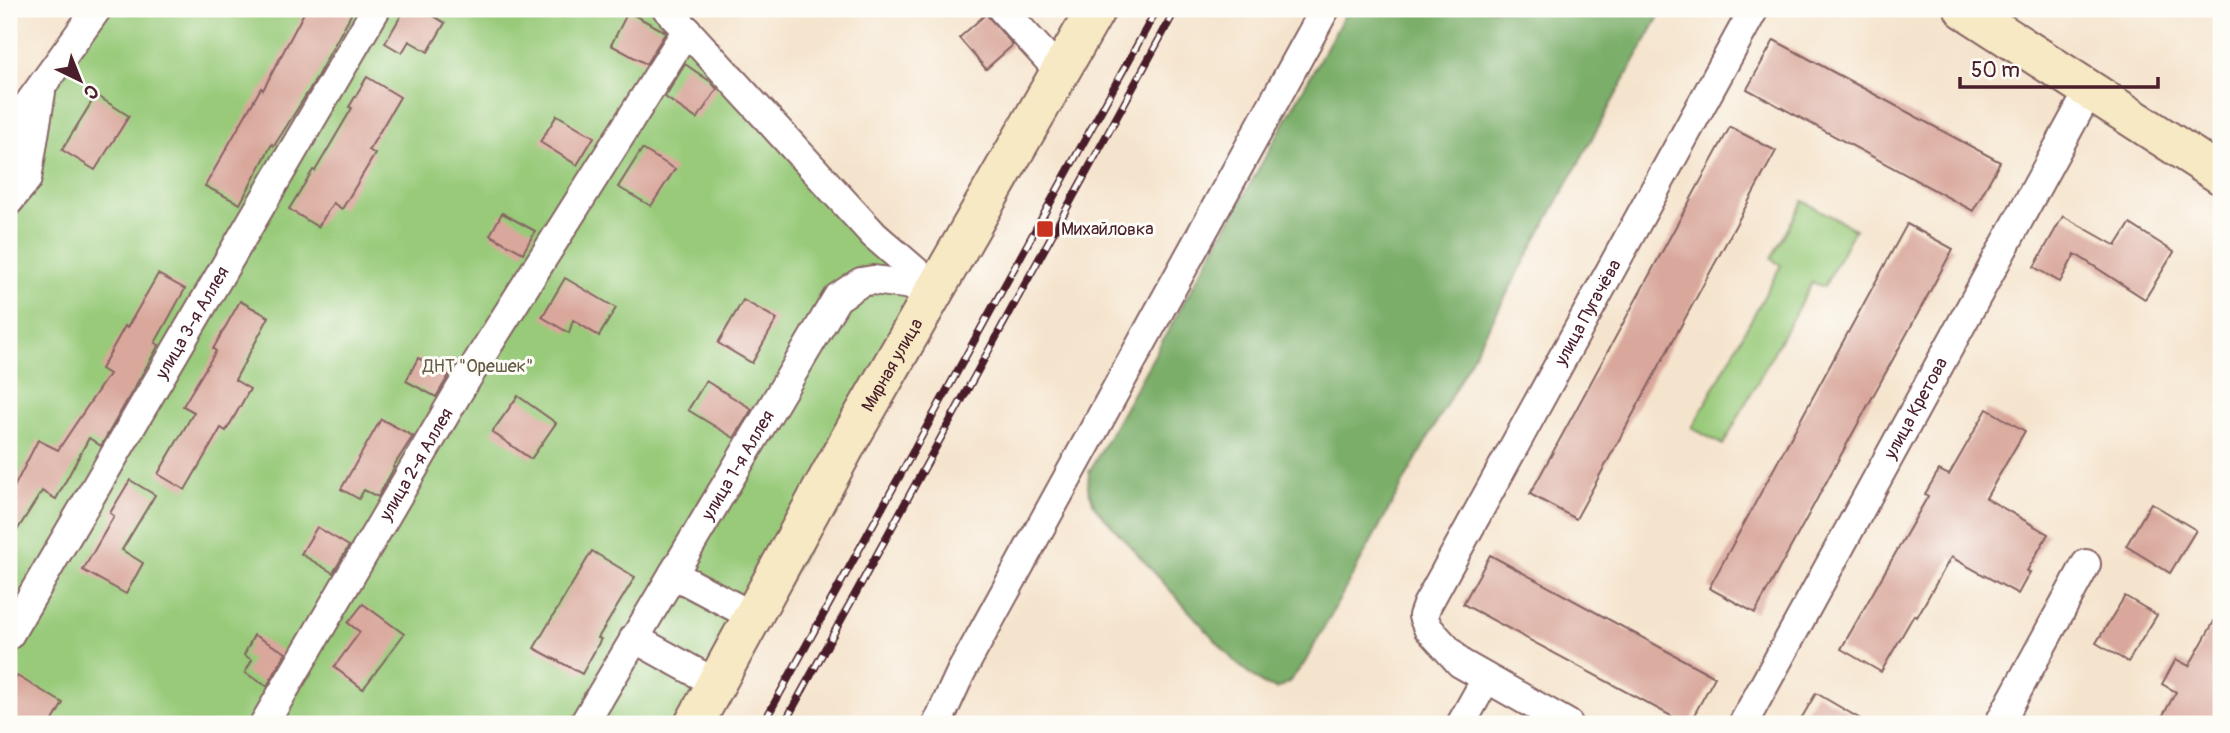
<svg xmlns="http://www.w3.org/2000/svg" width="2230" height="733" font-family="Pangolin,sans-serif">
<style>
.green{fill:#98ca79;stroke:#717452;stroke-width:2}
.forest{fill:#7aae69;stroke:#62664a;stroke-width:2}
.building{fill:#d9a79b}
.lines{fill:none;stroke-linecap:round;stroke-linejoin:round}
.street-casing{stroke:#866464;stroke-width:32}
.secondary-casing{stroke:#866464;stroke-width:42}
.street{stroke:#fff;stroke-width:28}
.secondary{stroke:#f6e9c3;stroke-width:38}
.rail-casing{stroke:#4a1f2b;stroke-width:8}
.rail{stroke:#fdfcf7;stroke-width:5;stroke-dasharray:16;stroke-linecap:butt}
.poi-dot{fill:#c8321e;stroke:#fdfcf7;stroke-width:2.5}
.labels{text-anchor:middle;stroke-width:6;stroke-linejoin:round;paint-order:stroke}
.poi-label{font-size:18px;fill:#4a1f2b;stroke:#fdfcf7;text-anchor:start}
.street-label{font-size:18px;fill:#4a1f2b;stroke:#fdfcf7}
.park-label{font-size:18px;fill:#655b46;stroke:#fdfcf7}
</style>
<rect width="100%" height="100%" fill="#fdfcf7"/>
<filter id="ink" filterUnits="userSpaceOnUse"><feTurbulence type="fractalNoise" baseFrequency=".0143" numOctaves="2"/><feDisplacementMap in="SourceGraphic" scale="14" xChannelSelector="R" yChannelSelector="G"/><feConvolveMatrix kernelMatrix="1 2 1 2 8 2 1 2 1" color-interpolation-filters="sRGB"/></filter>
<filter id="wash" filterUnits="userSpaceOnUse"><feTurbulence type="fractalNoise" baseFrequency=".00686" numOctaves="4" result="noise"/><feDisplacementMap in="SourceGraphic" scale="28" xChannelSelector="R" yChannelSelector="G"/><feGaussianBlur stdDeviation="1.57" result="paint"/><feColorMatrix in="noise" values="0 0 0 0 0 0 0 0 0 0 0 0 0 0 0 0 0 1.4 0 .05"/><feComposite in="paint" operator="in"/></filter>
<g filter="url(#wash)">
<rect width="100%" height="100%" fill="#f5e4cd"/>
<g class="green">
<path d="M110,9H668L947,300L708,724H9V147Z"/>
<path d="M1803,201L1855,229L1824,287L1812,282L1723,445L1692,428L1781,265L1771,259Z"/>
</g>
<path class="forest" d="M1348,9H1663L1304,664L1288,683L1277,689L1263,684L1236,663L1095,507L1088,488L1089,472Z"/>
<g id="blocks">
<g class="building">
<path d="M306,9H354L313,84L274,146L272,144L240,204L205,186L261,88L263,90Z"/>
<path d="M405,9H422L445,23L428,52L409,41L402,53L385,43Z"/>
<path d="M628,12L666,32L646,64L611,45Z"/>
<path d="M986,14L1013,45L986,69L959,38Z"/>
<path d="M1774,40L2000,162L1973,211L1747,89Z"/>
<path d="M685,64L711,82L717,89L697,119L665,97Z"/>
<path d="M367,77L400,97L369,150L375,154L342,209L333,203L318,227L289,209L313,170L315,171L352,108L349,107Z"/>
<path d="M96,95L129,116L95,170L62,150Z"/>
<path d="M557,115L594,137L577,165L540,142Z"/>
<path d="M1730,127L1776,151L1576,519L1530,494Z"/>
<path d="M642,149L675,169L651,206L618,187Z"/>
<path d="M502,213L535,231L523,253L490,235Z"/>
<path d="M2063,216L2116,246L2130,224L2174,252L2145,299L2075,254L2060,282L2034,267Z"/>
<path d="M1907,224L1953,249L1755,613L1709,588Z"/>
<path d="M158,274L185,289L155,343L159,345L148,364L101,446L89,438L56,499L42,491L9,543V497L38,440L58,450L109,374L101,369L125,326L127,328Z"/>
<path d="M565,278L616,308L599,336L573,320L569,333L542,317Z"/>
<path d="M743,300L777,319L752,363L718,343Z"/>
<path d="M240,301L269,317L235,380L250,389L226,431L221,428L185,490L158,474L194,412L183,406L216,351L213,349Z"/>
<path d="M418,358L449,375L436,397L406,381Z"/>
<path d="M706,381L752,409L734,438L688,410Z"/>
<path d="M518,396L556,423L531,459L492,432Z"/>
<path d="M1987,409L2025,431L1986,498L2048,534L2027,571L2030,572L2018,594L1951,557L1917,617L1914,615L1881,672L1841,649L1928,496L1925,494L1939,470L1949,475Z"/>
<path d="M381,419L413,436L393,467L394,468L378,497L364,490L359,499L341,489Z"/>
<path d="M130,480L155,495L122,550L143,563L126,594L83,570L114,516L110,513Z"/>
<path d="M2151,503L2196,530L2170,573L2126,546Z"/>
<path d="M317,527L349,546L333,573L301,554Z"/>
<path d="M592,551L635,577L598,638L601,639L582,674L534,648Z"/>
<path d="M1490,555L1715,677L1689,724H1686L1463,604Z"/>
<path d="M2125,596L2157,615L2128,662L2096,643Z"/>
<path d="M363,604L404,634L363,689L334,667L360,632L348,623Z"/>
<path d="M2221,609V724H2158L2176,692L2162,684L2176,659L2189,666Z"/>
<path d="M254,635L286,653L267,686L245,673L252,660L244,655Z"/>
<path d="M17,676L63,703L51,724H9V690Z"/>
<path d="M1816,693L1869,724H1798Z"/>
</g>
</g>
</g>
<g filter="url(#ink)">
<use href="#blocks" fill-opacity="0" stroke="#866464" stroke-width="2"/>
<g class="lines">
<defs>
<g id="street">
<path d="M667,9L874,235L934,287"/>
<path d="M1002,9L1060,72"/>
<path d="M9,131L97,9"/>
<path d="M9,201L27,179L41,92"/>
<path d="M673,574L754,617"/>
<path id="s1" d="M9,635L376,9"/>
<path d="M634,638L717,684"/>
<path id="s2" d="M264,724L459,391L687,30"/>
<path id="s3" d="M584,724L837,298L861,282L873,280L936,288"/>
<path d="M937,724L961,672L1325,9"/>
<path d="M1461,724L1486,679"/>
<path id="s4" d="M1568,724L1460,663L1428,628L1423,616L1427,605L1754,9"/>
<path id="s5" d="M1743,724L2089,91"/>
<path d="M1999,724L2086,564"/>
</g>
<g id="secondary">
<path d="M1964,9L2221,175"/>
<path id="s6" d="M694,724L849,440L1096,9"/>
</g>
</defs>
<use href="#street" class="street-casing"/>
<use href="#secondary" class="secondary-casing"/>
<use href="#street" class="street"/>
<use href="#secondary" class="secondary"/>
<defs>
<g id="rail">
<path d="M763,724L1157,9"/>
<path d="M784,724L1176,9"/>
</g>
</defs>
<use href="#rail" class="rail-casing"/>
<use href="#rail" class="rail"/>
</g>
</g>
<rect class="poi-dot" x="1036" y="220" width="18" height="18" rx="3.5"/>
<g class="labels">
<g class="poi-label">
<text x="1061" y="235">Михайловка</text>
</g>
<g class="street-label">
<text dy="6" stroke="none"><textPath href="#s4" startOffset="530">улица Пугачёва</textPath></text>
<text dy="6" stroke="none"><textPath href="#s1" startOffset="362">улица 3-я Аллея</textPath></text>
<text dy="6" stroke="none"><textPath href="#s6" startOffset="410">Мирная улица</textPath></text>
<text dy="6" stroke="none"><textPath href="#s5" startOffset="360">улица Кретова</textPath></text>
<text dy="6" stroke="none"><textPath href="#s2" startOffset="301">улица 2-я Аллея</textPath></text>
<text dy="6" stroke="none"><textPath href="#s3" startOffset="301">улица 1-я Аллея</textPath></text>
</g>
<g class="park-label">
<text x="478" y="372">ДНТ "Орешек"</text>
</g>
</g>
<rect width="2230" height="733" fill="none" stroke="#fdfcf7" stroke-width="35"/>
<g transform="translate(80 80) rotate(137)" stroke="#fdfcf7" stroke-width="5" paint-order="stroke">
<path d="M0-5L12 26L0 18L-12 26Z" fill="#4a1f2b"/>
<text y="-10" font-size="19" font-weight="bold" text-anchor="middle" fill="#4a1f2b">С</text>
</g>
<path d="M1960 77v10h198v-10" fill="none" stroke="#4a1f2b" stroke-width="3.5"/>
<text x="1971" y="77" font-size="21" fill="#4a1f2b" stroke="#fdfcf7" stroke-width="5" paint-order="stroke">50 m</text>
</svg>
